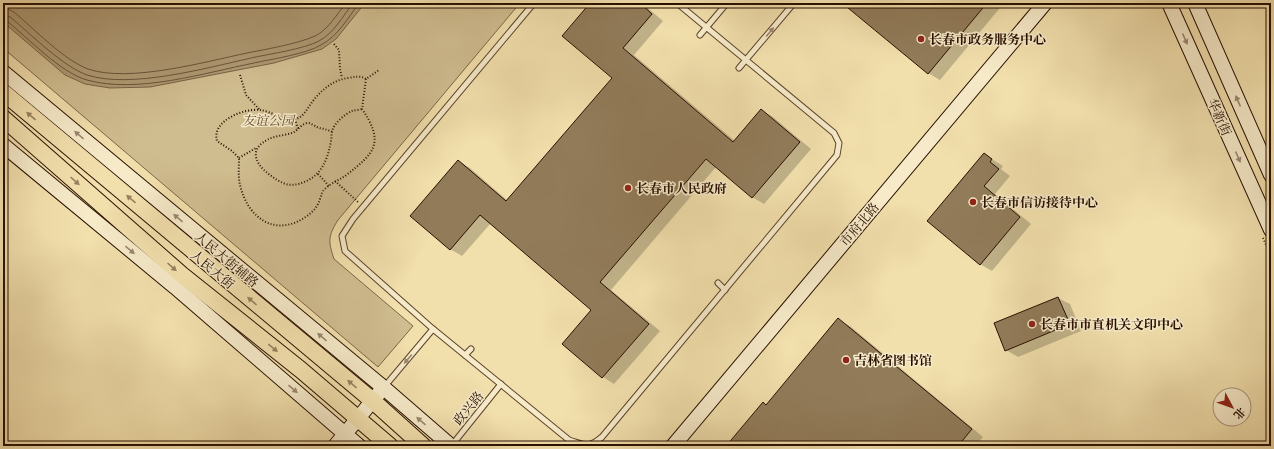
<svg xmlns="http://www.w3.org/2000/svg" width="1274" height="449" font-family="'EB Garamond','Noto Serif SC',serif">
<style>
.green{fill:#cfbc8f;stroke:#7c6648}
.water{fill:#ad9872;stroke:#786144}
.shadow{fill:#0003}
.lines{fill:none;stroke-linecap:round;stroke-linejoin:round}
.shore{stroke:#6b5439;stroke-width:1}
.building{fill:#917b59;stroke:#290f00}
.lane-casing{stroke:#5b432b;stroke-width:7}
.secondary-casing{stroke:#290f00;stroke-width:16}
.primary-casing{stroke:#290f00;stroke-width:18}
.path{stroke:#290f00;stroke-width:2;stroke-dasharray:1 2;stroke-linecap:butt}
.lane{stroke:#f6eac9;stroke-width:5}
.secondary{stroke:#f6eac9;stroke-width:14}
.primary{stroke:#f1dfac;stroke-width:16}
.oneway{fill:#9a876f}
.oneway2{fill:#97815f}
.poi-dot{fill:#8f2418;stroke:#f6eac9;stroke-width:1.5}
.labels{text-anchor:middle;stroke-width:3;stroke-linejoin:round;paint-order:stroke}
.poi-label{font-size:13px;font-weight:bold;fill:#290f00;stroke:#f6eac9;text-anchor:start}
.street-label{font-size:13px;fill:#290f00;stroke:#f6eac9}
.park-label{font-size:13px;font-style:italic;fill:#634c32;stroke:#f6eac9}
</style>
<rect width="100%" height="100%" fill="#f1dfac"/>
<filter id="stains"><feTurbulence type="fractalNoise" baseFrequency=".005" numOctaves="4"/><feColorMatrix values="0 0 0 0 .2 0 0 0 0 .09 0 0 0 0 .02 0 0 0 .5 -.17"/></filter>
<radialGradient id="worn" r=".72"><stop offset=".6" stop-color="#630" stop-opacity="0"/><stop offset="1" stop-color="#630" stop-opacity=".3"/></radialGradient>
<path class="green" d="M3,3H520L338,220C328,236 328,241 334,259L413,326L378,367L3,48Z"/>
<path class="water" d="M3,3H365L336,39L322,49L274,63L150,87L110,88L85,84L65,75L3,22Z"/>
<g class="shadow">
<path d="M592,3H642L663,21L634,55L735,141L761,110L773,117L811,149L764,204L752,197L716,167L611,290L660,331L614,384L603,377L563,344L593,310L491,223L462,256L450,249L458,161L470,168L508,201L613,78Z"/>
<path d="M844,3H1004L940,80L928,73Z"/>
<path d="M984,154L1003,166L1001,169L1010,176L995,194L1031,224L992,271L980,264Z"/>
<path d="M1058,298L1070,304L1081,331L1018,357L1006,350Z"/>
<path d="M838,320L850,326L983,437L975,446H727L763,403L767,406Z"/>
</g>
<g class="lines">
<g class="shore">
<path d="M3,9H8L14,12C34,29 64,60 88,69C129,83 204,62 247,53C267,49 297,44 315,36C328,30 337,14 346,3"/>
<path d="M3,15L10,17C31,34 62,66 87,75C131,89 206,68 251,58C269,54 304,49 319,41C334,33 343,16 353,3"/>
<path d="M3,20L7,21C28,38 61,73 87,80C137,94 204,73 254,63C272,59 306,54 321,45C338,36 348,18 359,3"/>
</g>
</g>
<g class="building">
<path d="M590,3H640L652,14L623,48L733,142L761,109L800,142L752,198L706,159L600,282L649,324L602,378L562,344L591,310L480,215L450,250L410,216L458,160L506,201L612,78L562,36Z"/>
<path d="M842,3H987L928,74Z"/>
<path d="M984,153L992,159L990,162L999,169L984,186L1020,217L980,265L927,221Z"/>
<path d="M1058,297L1070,324L1005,351L994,323Z"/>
<path d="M838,318L972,429L958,446H726L763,402L766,405Z"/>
</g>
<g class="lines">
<defs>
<g id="lane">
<path d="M534,3L353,219L342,236L345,251L433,329L569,440C585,445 588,449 602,437L837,155L839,143L834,133L677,3"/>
<path d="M700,35L727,3"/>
<path d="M739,68L794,3"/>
<path d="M718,283L725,290"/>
<path d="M465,355L471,349"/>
<path d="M385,386L433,329"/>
<path d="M452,445L501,384"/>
</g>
<g id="secondary">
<path d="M1169,3L1271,230"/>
<path d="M1195,3L1271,175"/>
<path d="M3,72L384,388L451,446"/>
<path d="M3,145L175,287L359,446"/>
<path d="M335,446L379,393"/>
<path d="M673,446L1045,3"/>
</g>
<g id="primary">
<path d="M3,92L373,401L423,446"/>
<path d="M3,118L182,275L301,370L390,446"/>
</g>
</defs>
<use href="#lane" class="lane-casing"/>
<use href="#secondary" class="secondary-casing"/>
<use href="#primary" class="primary-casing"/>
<g class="path">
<path d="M334,44L339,50L340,69L342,78"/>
<path d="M240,75L246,95L259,109"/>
<path d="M366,79L362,109C385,143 375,153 345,176C339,180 331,183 325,189C321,192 322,195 320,199C318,206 313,212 307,216C276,238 248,219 240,185C238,176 239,167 239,158L232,151L217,141C211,121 244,108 260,110C271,111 286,122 295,119C302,118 306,111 310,105C319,92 332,80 348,78C355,77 360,75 366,79L379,70"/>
<path d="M295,119L298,129"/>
<path d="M332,132C327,129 322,129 317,127C315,126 312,124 309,123C303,122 298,130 294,132C286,136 275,135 267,140C241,154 266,175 283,183C290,186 297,185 304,182C321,176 328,159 331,141C332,138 331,135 332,132C333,124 345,114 352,111C355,110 359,110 362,109"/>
<path d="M239,158L256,148"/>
<path d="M318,174L329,186"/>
<path d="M335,181L358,202"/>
<path d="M1263,238L1271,256"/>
</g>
<use href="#lane" class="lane"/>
<use href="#secondary" class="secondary"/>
<use href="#primary" class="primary"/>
</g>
<defs><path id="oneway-solid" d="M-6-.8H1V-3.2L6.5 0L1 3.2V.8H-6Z"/></defs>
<g class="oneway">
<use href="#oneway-solid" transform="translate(770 32) rotate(-50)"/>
<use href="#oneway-solid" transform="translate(1185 39) rotate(66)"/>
<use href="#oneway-solid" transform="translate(1238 101) rotate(-114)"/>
<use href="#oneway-solid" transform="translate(79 135) rotate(-140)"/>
<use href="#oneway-solid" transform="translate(1238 157) rotate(66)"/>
<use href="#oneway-solid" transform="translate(178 218) rotate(-140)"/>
<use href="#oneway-solid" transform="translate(130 250) rotate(40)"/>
<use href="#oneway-solid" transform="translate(322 337) rotate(-140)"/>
<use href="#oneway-solid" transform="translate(408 359) rotate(130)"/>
<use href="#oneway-solid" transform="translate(293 389) rotate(41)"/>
<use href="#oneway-solid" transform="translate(421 421) rotate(-139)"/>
</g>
<g class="oneway2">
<use href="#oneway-solid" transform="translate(31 116) rotate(-140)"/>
<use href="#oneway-solid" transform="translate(75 181) rotate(42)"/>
<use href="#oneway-solid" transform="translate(131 199) rotate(-140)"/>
<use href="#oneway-solid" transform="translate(172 267) rotate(42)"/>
<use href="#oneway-solid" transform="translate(252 301) rotate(-140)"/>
<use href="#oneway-solid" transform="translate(273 348) rotate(39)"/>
<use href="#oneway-solid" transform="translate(352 384) rotate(-140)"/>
</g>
<g class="poi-dot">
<circle cx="921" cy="39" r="4"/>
<circle cx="628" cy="188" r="4"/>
<circle cx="973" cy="202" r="4"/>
<circle cx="1032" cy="324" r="4"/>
<circle cx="846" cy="360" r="4"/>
</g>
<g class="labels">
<g class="poi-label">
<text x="929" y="44">长春市政务服务中心</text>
<text x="636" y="193">长春市人民政府</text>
<text x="981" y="207">长春市信访接待中心</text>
<text x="1040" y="329">长春市市直机关文印中心</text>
<text x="854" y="365">吉林省图书馆</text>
</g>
<g class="street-label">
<text transform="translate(1220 117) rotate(66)" y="5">华新街</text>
<text transform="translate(859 224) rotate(-50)" y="5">市府北路</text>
<text transform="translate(227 259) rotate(40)" y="5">人民大街辅路</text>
<text transform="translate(213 269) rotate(40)" y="5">人民大街</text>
<text transform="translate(468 408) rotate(-51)" y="5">政兴路</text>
</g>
<g class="park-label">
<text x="268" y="125">友谊公园</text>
</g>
</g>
<rect width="1274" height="449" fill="none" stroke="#f1dfac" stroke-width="16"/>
<rect x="4" y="4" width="1266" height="441" fill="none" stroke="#290f00" stroke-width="2"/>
<rect x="8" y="8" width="1258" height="433" fill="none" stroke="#290f00"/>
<g transform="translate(1232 407) rotate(131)"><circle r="19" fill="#f6eac9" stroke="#a49279"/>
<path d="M0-3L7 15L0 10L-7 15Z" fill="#8f2418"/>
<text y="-6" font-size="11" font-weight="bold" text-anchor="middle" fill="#290f00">北</text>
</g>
<rect width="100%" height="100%" filter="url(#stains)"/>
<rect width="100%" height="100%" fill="url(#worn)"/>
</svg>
